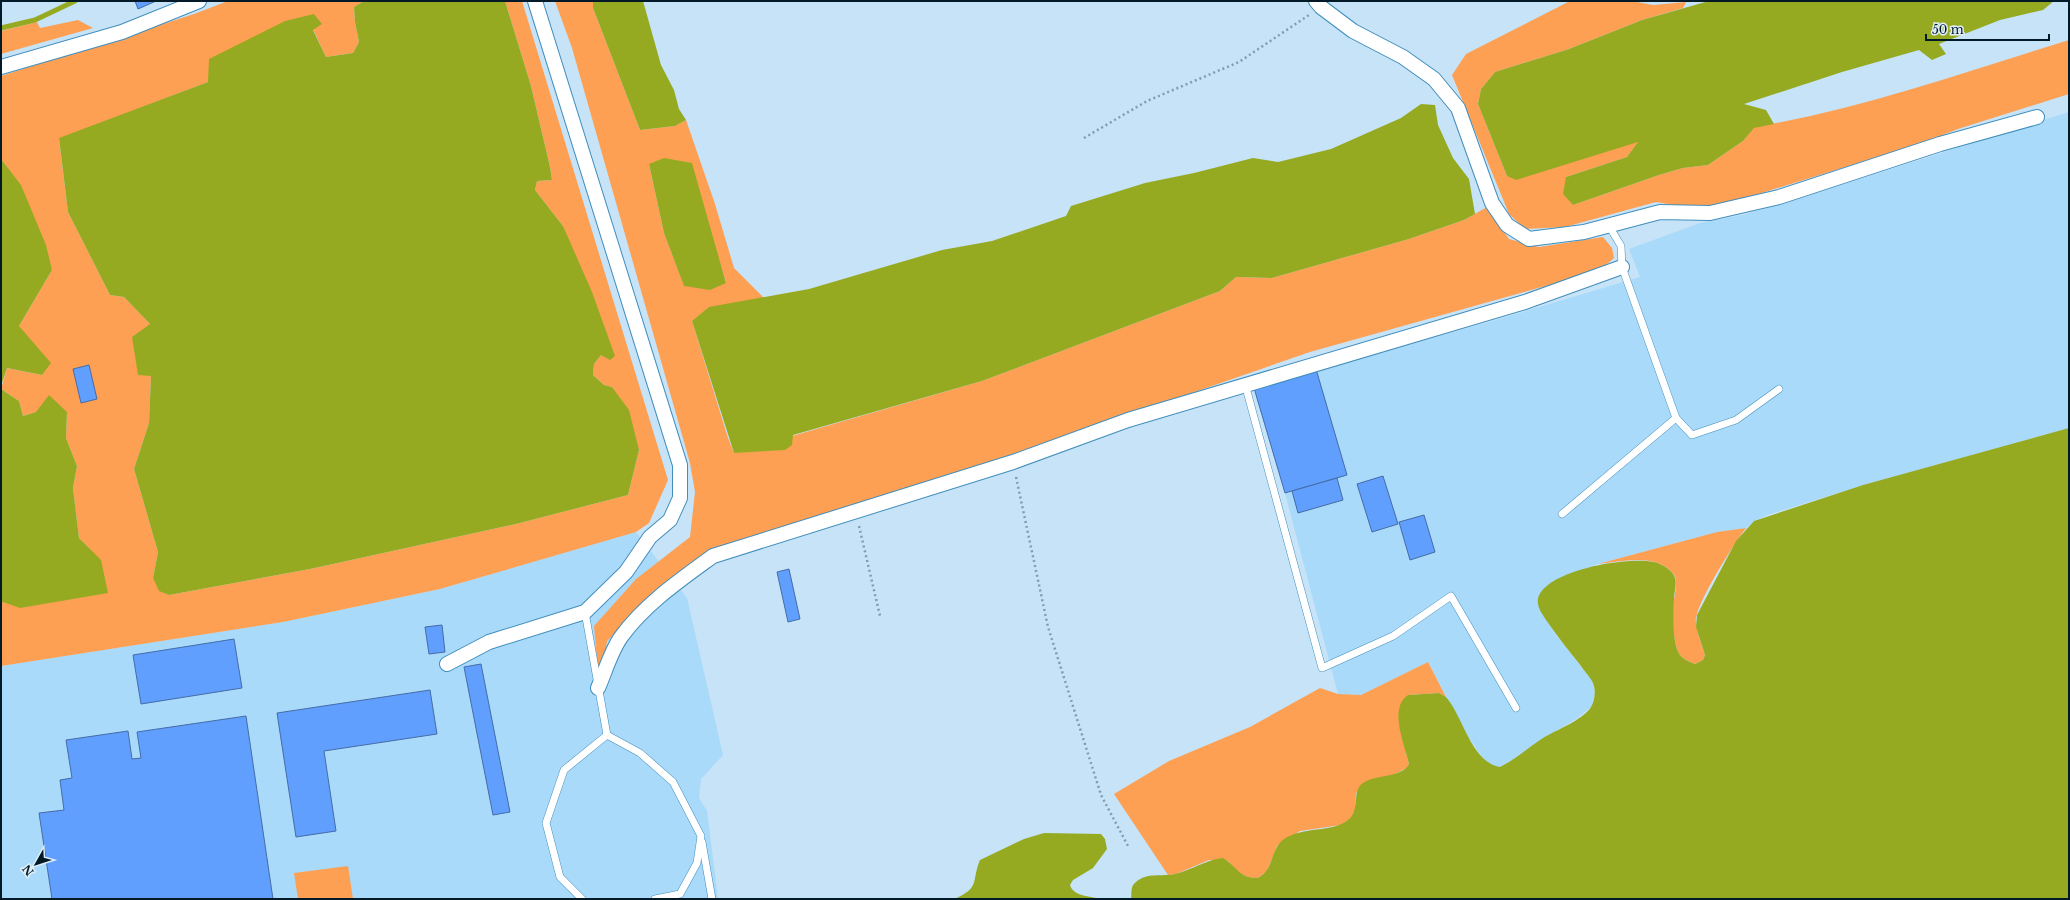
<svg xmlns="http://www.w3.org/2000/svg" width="2070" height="900" viewBox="0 0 2070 900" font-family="'Libre Baskerville',serif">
<rect width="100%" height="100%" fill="#c6e3f7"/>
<g fill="#a9dafa">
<path d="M2069,112V428L1863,485L1767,515L1754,521L1746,528L1717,532L1598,564L1553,581L1540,596L1538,603L1542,613L1556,635L1593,682L1595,696L1591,707L1576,719L1542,739L1501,767L1493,766L1487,762L1479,753L1463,728L1428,662L1361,695L1338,694L1285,493L1254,388L1489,322L1640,277L1629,249L1700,223L1742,215L1807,196Z"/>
<path d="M636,532L687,598L723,755L701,779L699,798L707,811L718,899H1V666L283,622L440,589Z"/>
</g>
<g fill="#fda054" fill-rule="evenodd">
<path d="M228,1H364L354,7L355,22L359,42L353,53L326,57L313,29L208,82L59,139L68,212L110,295L124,297L150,324L151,376L149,423L134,469L158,552L153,578L169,595L310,569L516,524L628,495L639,450L612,387L604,385L593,375L594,364L601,355L563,226L535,190L537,181L552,180L550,167L531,86L505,1H522L668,480L649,523L636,532L440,589L283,622L1,666V604L3,602L100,560L79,538L73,488L77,466L66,438L67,412H36L23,416L19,401L1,389L7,368L42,375L19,326L52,270L21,186L1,159V76L194,14Z"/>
<path d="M555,1H593V8L640,130L675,126L686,120L715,204L734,268L764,298L739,303L692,321L728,438L734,453L982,381L1220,291L1236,277L1272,278L1409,239L1464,220L1487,207L1509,239L1539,247L1603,237L1612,248L1614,258L1606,265L1560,282L1310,352L1053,441L860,504L723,545L657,592L607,641L603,668L598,671L594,626L636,579L690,537L695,492L690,463L572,48ZM649,164L716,251L726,282L684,285L664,233Z"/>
<path d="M1570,1H1632L1653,5L1686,2L1683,8L1642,20L1569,49L1495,72L1481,89L1478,104L1507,176L1639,141L1627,157L1566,177L1573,205L1659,175L1683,168L1708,165L1743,141L1754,127C1861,109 1965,72 2069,40V94L1958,129L1922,143L1736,201L1696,209L1656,202L1565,227L1525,229L1509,214L1452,75L1466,54Z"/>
<path d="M78,20L93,28L1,54V31L37,22L40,28Z"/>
<path d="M1746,528C1735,542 1694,606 1696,622C1697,633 1702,645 1705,655L1703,660L1695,664C1690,662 1684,660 1680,655C1674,647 1672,620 1673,610C1673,600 1677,589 1676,580C1675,570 1659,562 1650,561C1633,558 1615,562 1598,564L1717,532Z"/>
<path d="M1428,662L1446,697L1439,693L1408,695L1399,710L1402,737L1409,764L1407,768L1356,793L1355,811L1349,820L1341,825L1300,831L1277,846L1267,871L1258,878C1243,878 1237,872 1228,861L1209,860L1176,874L1168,875L1114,794L1169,761L1250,727L1320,688L1338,694L1361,695Z"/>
<path d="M348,866L353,899H298L294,873Z"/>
</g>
<g fill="#96aa21">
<path d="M364,1H505L531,86L550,167L552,180L537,181L535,190L563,226L592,292L615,356L610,360L601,355L594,364L593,375L604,385L612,387L629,410L639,450L628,495L516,524L310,569L169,595L159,591L153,578L158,552L134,469L149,423L151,376L138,375L132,337L150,324L124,297L110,295L68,212L59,138L208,82L209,59L285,21L314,14L322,24L313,30L326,57L353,53L359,42L355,22L354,7Z"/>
<path d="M593,1H643L661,65L674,90L679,109L686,120L675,126L640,130L593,8Z"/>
<path d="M1709,1H2054L2043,10L2000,20L1939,44L1946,54L1932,60L1919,50L1842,72L1744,104L1766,110L1774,124L1754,128L1743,141L1708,165L1683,168L1659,175L1573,205L1563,194L1566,177L1627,157L1638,142L1516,180L1507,176L1478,104L1481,89L1495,72L1569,49L1642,20Z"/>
<path d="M1421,104L1435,105L1438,125L1453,158L1469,179L1475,214L1464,220L1409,239L1272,278L1236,277L1220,291L982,381L793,435L792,445L785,450L734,453L692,321L709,307L809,289L942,250L992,241L1066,216L1071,206L1145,183L1194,173L1253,158L1278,162L1331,149L1401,118Z"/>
<path d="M664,158L692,163L726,283L710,290L684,286L664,233L649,164Z"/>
<path d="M1,159L21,185L46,245L52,270L19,326L51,363L42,375L7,368L1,386Z"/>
<path d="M1,389L19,401L23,416L36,412L49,395L67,412L66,438L77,466L73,488L79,538L101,560L108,593L20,608L3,602L1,604Z"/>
<path d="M2069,428V899H1131C1132,893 1130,886 1136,882C1147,872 1162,877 1175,874C1192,870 1205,860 1223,858C1238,867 1238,878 1258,878C1261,876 1265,873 1267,870C1273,860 1274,846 1284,839C1303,826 1332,833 1348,820C1361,810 1351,791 1363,783C1376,774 1402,778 1409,764C1405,746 1388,708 1408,695L1439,693L1446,697C1463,716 1471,762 1500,767C1516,759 1529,747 1543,738C1556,730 1583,720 1591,707C1595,700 1596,691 1593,683C1591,678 1584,671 1581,666C1569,651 1557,636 1546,620C1543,615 1539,610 1538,604C1533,571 1638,553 1660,564C1666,567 1673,571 1675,578C1677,583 1674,593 1674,599C1673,612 1672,645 1680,655C1684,660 1690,662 1695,664L1703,660L1705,655L1696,627L1697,615L1736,541L1754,521L1863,485Z"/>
<path d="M1044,833L1101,834L1105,839L1107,849L1093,868L1073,880L1070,885C1073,897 1094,897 1104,899H954C981,888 971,881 980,860L1024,839Z"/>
</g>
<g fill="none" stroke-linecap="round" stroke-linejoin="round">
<path stroke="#96aa21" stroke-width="5" d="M1,28L35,20L75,1"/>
</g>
<g fill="#609ffd" stroke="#456ca7">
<path d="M135,1H156L138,9Z"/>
<path d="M89,365L97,399L81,403L73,369Z"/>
<path d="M1316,369L1347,475L1285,493L1254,388Z"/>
<path d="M1383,476L1398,524L1372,532L1357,484Z"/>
<path d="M1337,478L1343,500L1298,513L1292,491Z"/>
<path d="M1424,515L1435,552L1410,560L1399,522Z"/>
<path d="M789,569L800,619L788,622L777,572Z"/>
<path d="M442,625L445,652L429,654L425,627Z"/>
<path d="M234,639L242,688L141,704L133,655Z"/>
<path d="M481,664L510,812L493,815L464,667Z"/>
<path d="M430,690L437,734L324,751L336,831L296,837L277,713Z"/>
<path d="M246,716L273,899H52L39,813L64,810L60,780L72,778L66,740L128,731L132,759L141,758L137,732Z"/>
</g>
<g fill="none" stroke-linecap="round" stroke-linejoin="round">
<g stroke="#418ebc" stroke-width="8">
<g id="lane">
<path d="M1245,384L1322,668L1393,636L1451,596L1516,708"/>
<path d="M1676,418L1692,435L1736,420L1779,389"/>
<path d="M1562,514L1676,418L1622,267L1621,246L1609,226"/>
<path d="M585,612L607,735"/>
<path d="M607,735L640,753L673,782L701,836L697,863L680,894L655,899"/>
<path d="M702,842L712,899"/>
<path d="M582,899L560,877L546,823L564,770L607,735"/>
</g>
</g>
<g stroke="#418ebc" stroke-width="16">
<g id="street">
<path d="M1316,1L1321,7L1353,31L1403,57L1434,79L1458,108L1492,203L1507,225L1529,239L1584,232L1660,212L1710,213L1779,197L1940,144L2037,117"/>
<path d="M1,67L122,32L199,1"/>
<path d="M447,664L489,642L585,612L626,572L650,537L670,520L680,498V465L535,1"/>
<path d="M598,688C605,672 611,651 621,637C645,604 680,580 713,556L1013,462L1128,420L1525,302L1622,267"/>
</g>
</g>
<g stroke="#829cae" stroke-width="2.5" stroke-dasharray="2 3" stroke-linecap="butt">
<path d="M1084,138L1147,101L1239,62L1309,15"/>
<path d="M1016,477L1048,627L1101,795L1128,846"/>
<path d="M859,526L880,616"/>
</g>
<use href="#lane" stroke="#fff" stroke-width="7"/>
<use href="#street" stroke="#fff" stroke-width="14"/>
</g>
<rect width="2070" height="900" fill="none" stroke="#021927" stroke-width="4"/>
<g transform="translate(36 864) rotate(231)" stroke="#dfeef8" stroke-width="3" paint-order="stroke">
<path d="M0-3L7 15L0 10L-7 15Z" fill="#021927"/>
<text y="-6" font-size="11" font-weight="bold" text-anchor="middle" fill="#021927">N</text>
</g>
<path d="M1926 34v6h123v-6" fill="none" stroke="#021927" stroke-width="2"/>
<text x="1932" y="34" font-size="12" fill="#021927" stroke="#dfeef8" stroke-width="3" paint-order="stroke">50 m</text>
</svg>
